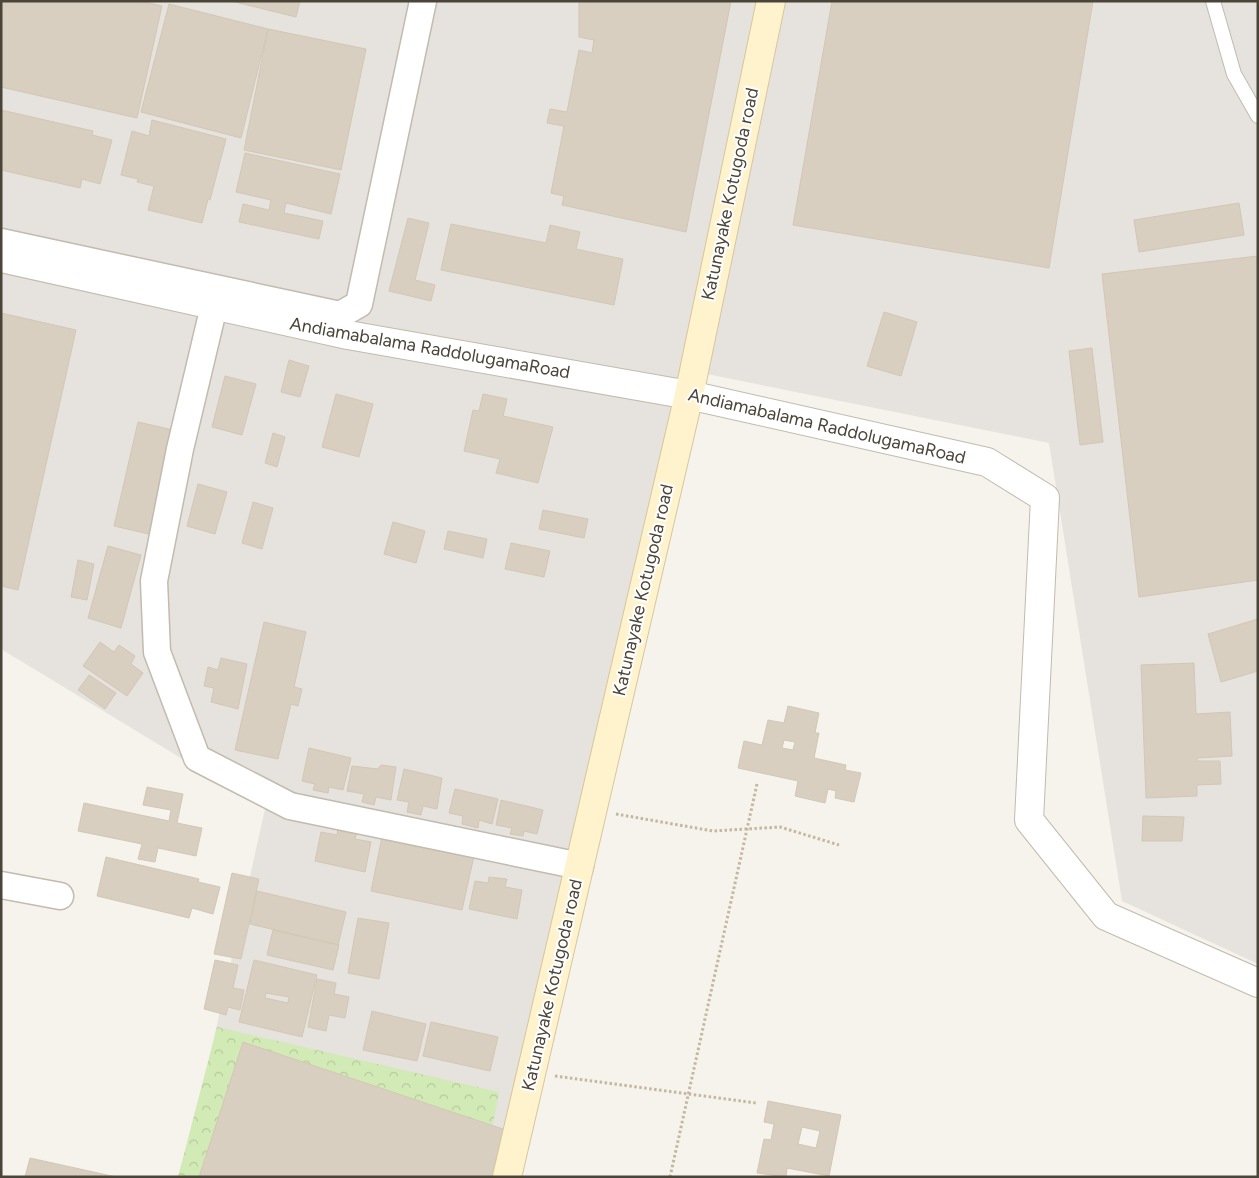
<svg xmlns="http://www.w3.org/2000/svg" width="1259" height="1178" viewBox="0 0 1259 1178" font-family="Figtree,sans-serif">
<defs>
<pattern id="park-crowns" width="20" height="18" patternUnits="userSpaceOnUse" patternTransform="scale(1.25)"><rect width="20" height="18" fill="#d2eab5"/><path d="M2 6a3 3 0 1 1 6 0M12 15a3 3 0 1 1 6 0" fill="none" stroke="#b6ca9c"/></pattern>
</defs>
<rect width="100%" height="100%" fill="#f6f3ec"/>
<path fill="#e6e2dd" d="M1,1H1258V964L1122,901L1049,443L682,369L497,1177H183L265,809L1,649Z"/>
<path fill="url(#park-crowns)" d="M217,1027L499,1092L483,1177H178Z"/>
<g fill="#d8cfc1" stroke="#d3c7b4" fill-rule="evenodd">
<path d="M1,1H141L162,6L137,118L1,87Z"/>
<path d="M231,1H300L296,17Z"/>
<path d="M579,1H731L686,232L562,205L564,196L551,193L564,126L547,123L550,109L567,112L579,50L592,53L594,40L579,37Z"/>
<path d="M832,1H1093L1049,268L793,225Z"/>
<path d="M169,4L268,29L241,138L141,112Z"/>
<path d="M268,29L366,49L341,170L244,150Z"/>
<path d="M1,110L93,131L92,135L112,140L100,184L82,179L80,188L1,170Z"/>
<path d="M152,120L226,139L210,200L208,199L202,223L148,210L154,186L137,182L138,179L121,175L132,131L149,136Z"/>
<path d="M245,153L340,174L331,214L286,203L284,213L323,221L319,239L239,222L243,204L269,210L271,200L236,192Z"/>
<path d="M1239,203L1244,235L1139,252L1134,220Z"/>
<path d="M408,218L429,223L415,280L435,285L431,301L389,291Z"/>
<path d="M451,224L546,243L550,225L580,232L576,249L623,259L614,305L441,270Z"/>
<path d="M1258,256V580L1139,597L1102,274Z"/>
<path d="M884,312L917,322L901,376L867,366Z"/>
<path d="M1,313L76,330L18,590L1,586Z"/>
<path d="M1092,348L1103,442L1080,445L1069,351Z"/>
<path d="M289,360L309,366L300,397L281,392Z"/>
<path d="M225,376L256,384L242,435L212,427Z"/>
<path d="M336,394L373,404L359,457L322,447Z"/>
<path d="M483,394L507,399L503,416L553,427L538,483L496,473L500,459L464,451L473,410L479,411Z"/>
<path d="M138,422L173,430L149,534L114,526Z"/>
<path d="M273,433L285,437L277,467L265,463Z"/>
<path d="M198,484L227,492L215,534L187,526Z"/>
<path d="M253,502L273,508L262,549L242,543Z"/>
<path d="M543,510L588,519L584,538L539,529Z"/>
<path d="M393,522L425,531L416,563L384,554Z"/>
<path d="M448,531L487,539L483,558L444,549Z"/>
<path d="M511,543L550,551L544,577L505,569Z"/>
<path d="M108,546L141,555L121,628L88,618Z"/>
<path d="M78,560L94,564L87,600L71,597Z"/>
<path d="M1258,619V671L1221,682L1208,634Z"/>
<path d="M264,622L306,632L294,687L302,689L298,706L291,704L278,759L235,750Z"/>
<path d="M100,642L114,652L119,645L135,656L131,664L143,673L127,696L83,666Z"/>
<path d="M221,658L247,664L238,709L211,702L214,688L204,686L208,667L218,670Z"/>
<path d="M1194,663L1196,714L1230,712L1232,756L1197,758V761H1220L1221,784L1197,785V796L1146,798L1141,665Z"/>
<path d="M89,675L116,693L105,709L78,690Z"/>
<path d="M788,706L819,713L815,733H819L814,758L846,765L845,770L861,773L854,802L835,798L836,791L828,789L825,803L795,796L798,781L738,768L744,741L762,745L768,720L784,723ZM784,740L795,742L793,750L782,748Z"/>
<path d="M309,748L351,758L343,790L329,787L328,793L313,790L315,784L302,781Z"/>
<path d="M381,765L396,767L391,800L376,797L374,805L362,802L364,794L347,791L352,766L378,769Z"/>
<path d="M404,769L442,778L437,809L423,806L421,815L407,812L409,802L397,800Z"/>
<path d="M147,787L183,794L177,823L202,828L196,856L158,848L155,862L138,859L142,844L78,831L84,803L169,821L171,810L143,805Z"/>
<path d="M455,789L498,799L492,824L479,820L478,828L462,824L463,816L449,813Z"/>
<path d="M501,800L543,810L537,834L524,831L523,836L510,834L512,828L496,825Z"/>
<path d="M1143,816L1184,817L1182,841H1142Z"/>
<path d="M338,828L357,832L355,839L371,842L365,872L315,861L321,832L337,835Z"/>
<path d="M382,837L474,856L462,910L371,891Z"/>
<path d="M106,857L199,879L198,882L220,887L213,914L192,908L189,918L97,896Z"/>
<path d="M232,873L259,879L241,959L214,954Z"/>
<path d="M489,877L507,879L505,887L522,890L517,919L469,909L475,881L488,883Z"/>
<path d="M257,891L346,912L338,945L250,924Z"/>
<path d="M358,918L389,923L379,979L348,973Z"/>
<path d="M273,930L339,945L333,970L267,955Z"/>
<path d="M215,960L238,965L233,988L244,990L240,1010L228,1007L226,1015L204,1009Z"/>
<path d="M254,960L317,975L302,1037L239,1022ZM266,993L289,997L288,1003L265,998Z"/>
<path d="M317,979L336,983L334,994L349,997L345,1018L329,1015L326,1031L308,1027Z"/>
<path d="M372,1011L426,1024L417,1061L363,1050Z"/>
<path d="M431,1022L498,1037L490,1071L423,1056Z"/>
<path d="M243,1042L503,1129L493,1177H199Z"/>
<path d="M768,1101L841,1115L829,1176L787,1168L786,1177L757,1173L764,1139L771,1140L774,1124L764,1122ZM802,1127L820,1131L816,1148L798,1144Z"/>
<path d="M30,1158L116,1177H25Z"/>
</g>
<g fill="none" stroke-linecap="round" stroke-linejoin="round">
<g stroke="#c2bbae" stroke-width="16">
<path id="service" d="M1213,1L1234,74L1258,116"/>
</g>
<g stroke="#c2bbae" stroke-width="29">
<g id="minor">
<path d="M1,242L340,315L359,304L423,1"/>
<path d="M214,306L180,449L154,581L157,652L197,758L290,806L580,866"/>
<path d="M1,885L60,896"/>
</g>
</g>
<g stroke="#c2bbae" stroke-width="30">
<path id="tertiary" d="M1,258L348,335L689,395L987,462L1045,498L1029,820L1106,916L1258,983"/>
</g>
<g stroke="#d6c79b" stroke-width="30">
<path id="secondary" d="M507,1177L689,395L771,1"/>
</g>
<g stroke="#c4b79f" stroke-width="3" stroke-dasharray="2.5 2.5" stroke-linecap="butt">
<path d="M616,814L713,831L780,827L839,845"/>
<path d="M555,1076L756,1103"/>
<path d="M670,1177L757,784"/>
</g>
<use href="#service" stroke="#fff" stroke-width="14"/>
<use href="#minor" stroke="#fff" stroke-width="26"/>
<use href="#tertiary" stroke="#fff" stroke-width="28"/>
<use href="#secondary" stroke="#fff3cd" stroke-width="28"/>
</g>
<g text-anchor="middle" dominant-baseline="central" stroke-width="4" stroke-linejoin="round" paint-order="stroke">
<g font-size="18" fill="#4b4439" stroke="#fff">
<text transform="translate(730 194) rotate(-78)">Katunayake Kotugoda road</text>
<text transform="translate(430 348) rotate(10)">Andiamabalama RaddolugamaRoad</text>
<text transform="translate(827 426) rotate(13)">Andiamabalama RaddolugamaRoad</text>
<text transform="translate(643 590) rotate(-77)">Katunayake Kotugoda road</text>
<text transform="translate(552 985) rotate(-77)">Katunayake Kotugoda road</text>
</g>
</g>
<rect width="1259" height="1178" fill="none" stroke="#4b4439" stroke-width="5"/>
</svg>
